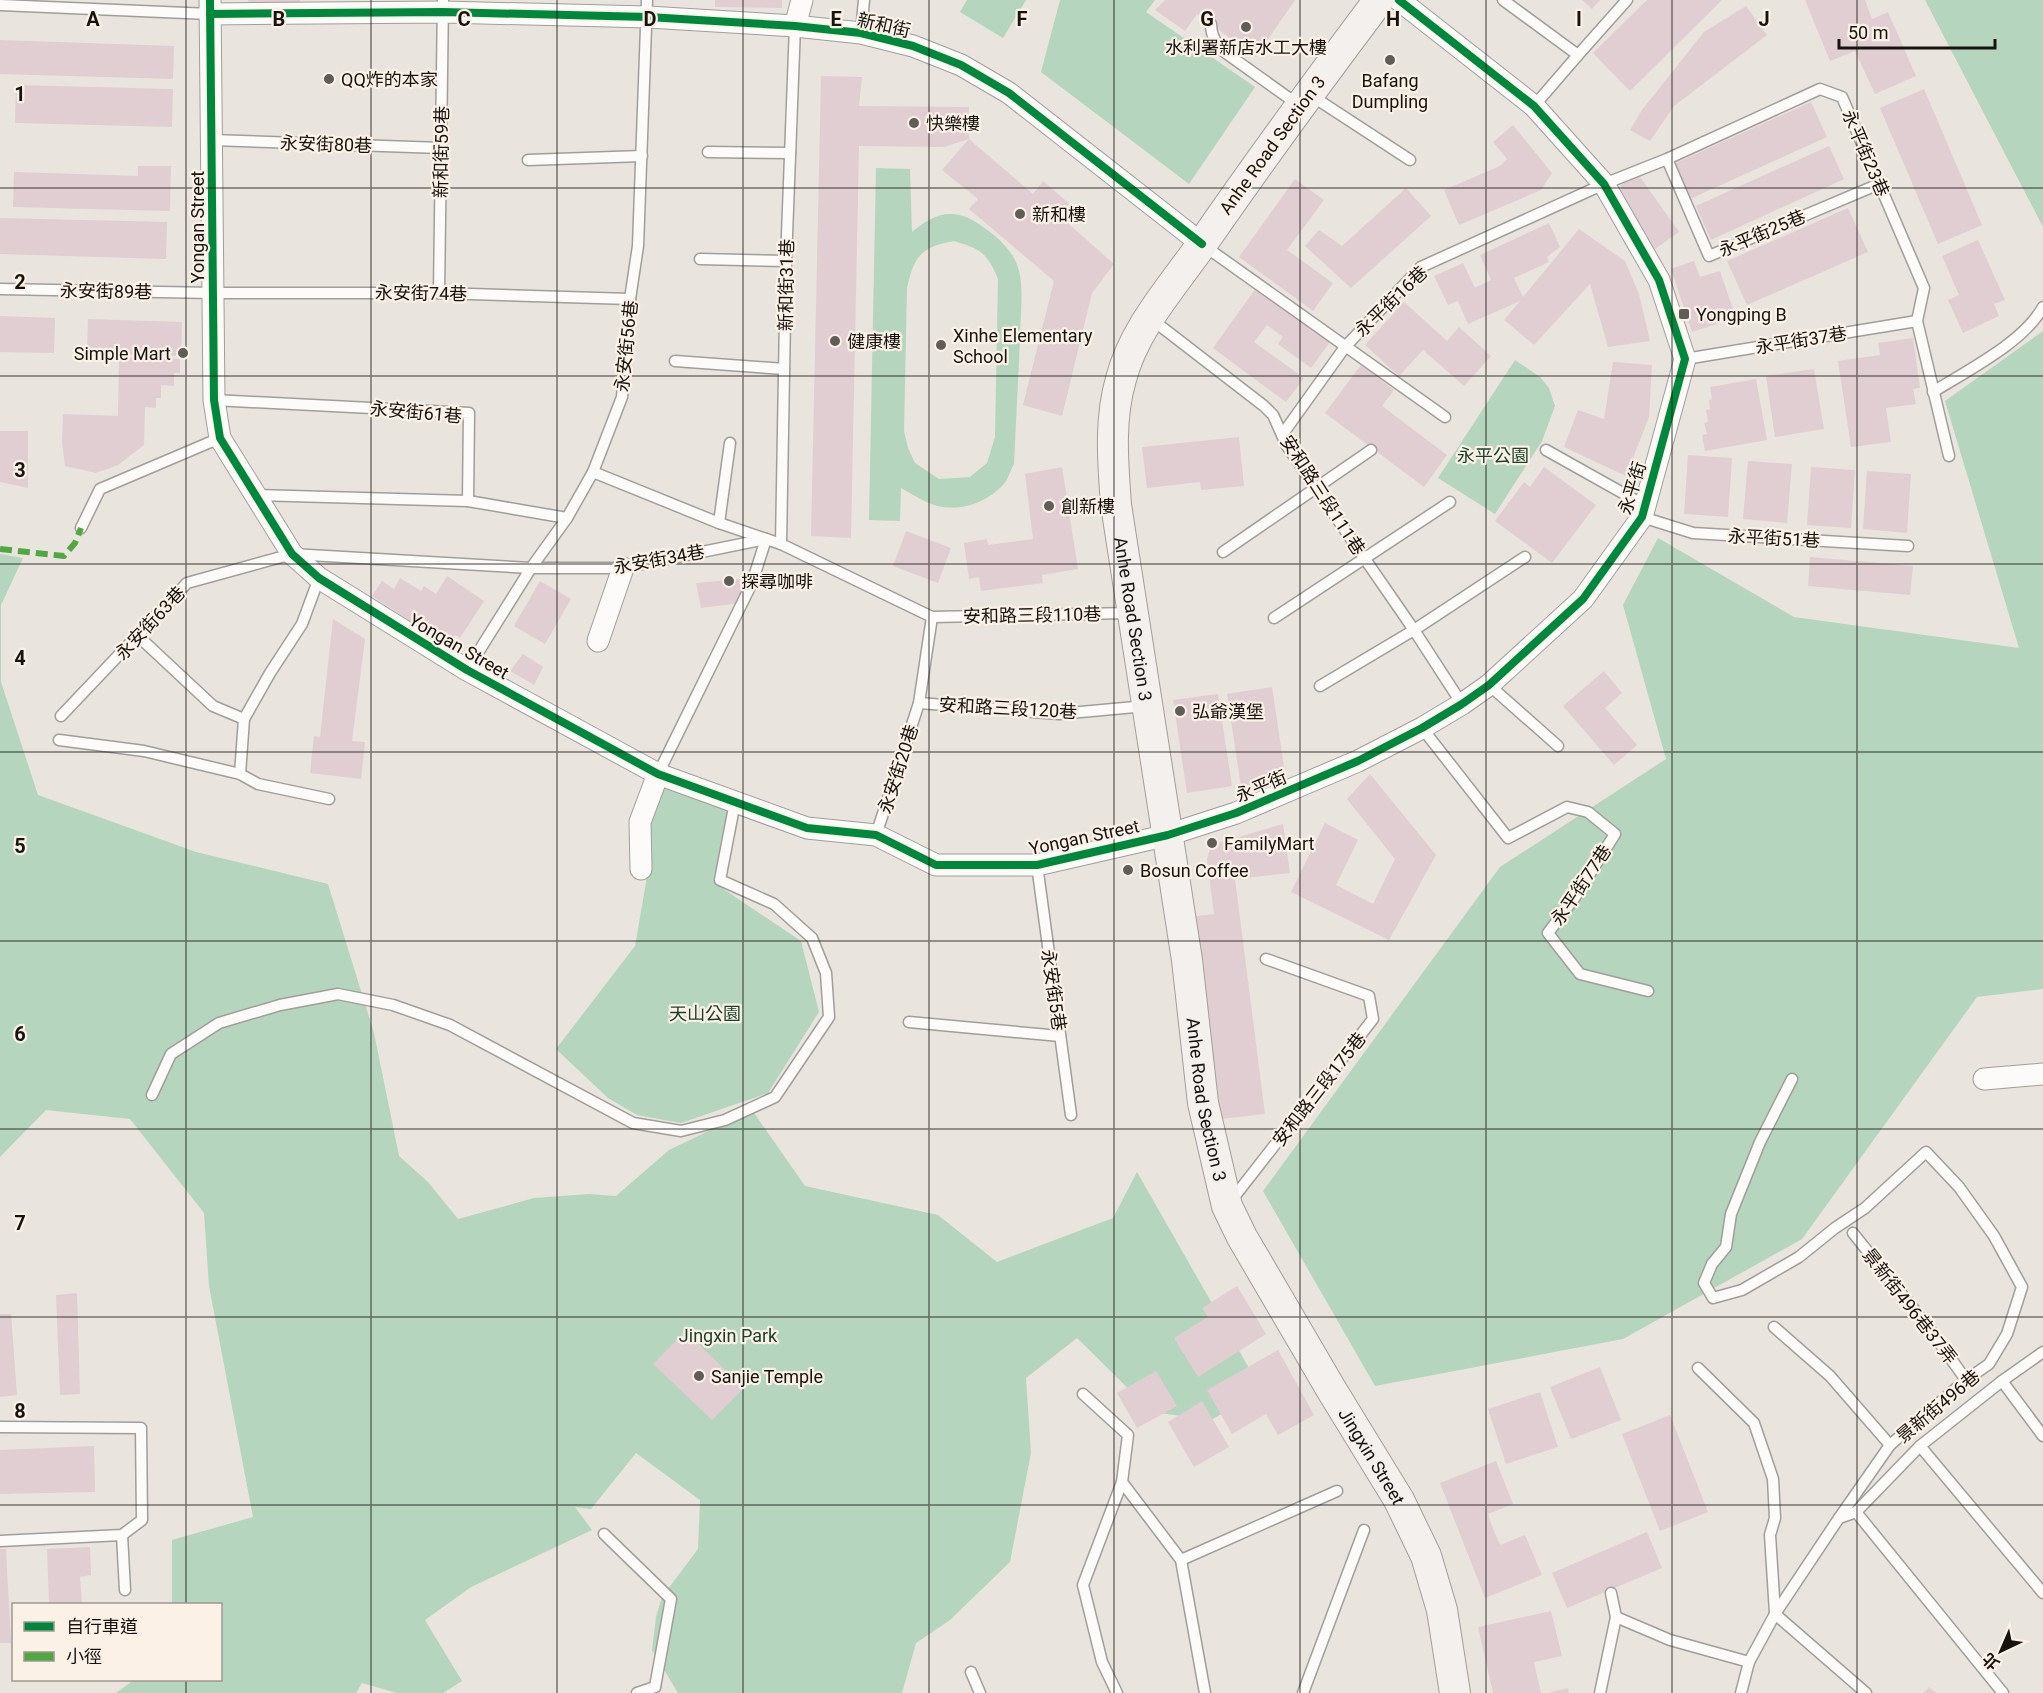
<svg xmlns="http://www.w3.org/2000/svg" width="2043" height="1693" viewBox="0 0 2043 1693" font-family="Roboto,'Noto Sans TC',sans-serif">
<rect width="100%" height="100%" fill="#e9e4de"/>
<g fill="#b5d5be" fill-rule="evenodd">
<path d="M967,0H1026L1003,38L960,12Z"/>
<path d="M1060,0H1155L1146,12L1255,87L1189,184L1041,72Z"/>
<path d="M1925,0H2043V227Z"/>
<path d="M876,168L910,169L912,232C931,216 950,207 974,221C992,232 1014,249 1019,271C1024,291 1020,319 1020,340C1018,381 1016,423 1014,464C1011,469 1009,476 1006,481C993,499 965,511 943,507C928,505 914,495 901,488L900,521L869,520ZM954,241C981,249 987,253 998,279L995,437L987,463L970,477L939,479L915,463L908,448L904,431L907,288C914,256 921,247 954,241Z"/>
<path d="M2043,331V989L1977,997L1802,1239L1623,1339L1375,1386L1263,1191L1500,867L1666,759L1623,605L1658,538L1794,617L2019,648L1945,401Z"/>
<path d="M1515,360L1540,377L1549,388L1555,406L1542,441L1495,514L1438,478Z"/>
<path d="M0,554L23,558L1,605V682L38,795L196,852L328,884L374,1033L399,1156L428,1182L458,1219L534,1198L589,1194L616,1196L669,1150L752,1110L805,1186L938,1215L997,1262L1113,1218L1137,1172L1262,1391L1211,1420L1152,1412L1077,1338L1026,1378L1031,1453L1010,1562L950,1620L916,1643L902,1693H678L652,1650L656,1617L662,1597L698,1549L700,1500L636,1453L591,1509L575,1507L592,1530L471,1587L425,1620L462,1681L443,1693H397L362,1683L356,1693H116L134,1680H220V1604H172V1540L253,1517L209,1286L204,1213L130,1119L46,1110L0,1157Z"/>
<path d="M665,783L728,808L713,882L801,941L819,1012L768,1093L681,1123L637,1115L608,1098L556,1049L635,946L648,871L641,834Z"/>
</g>
<g fill="#e1ced3">
<path d="M248,0H300V6H249Z"/>
<path d="M715,0H782V8L715,7Z"/>
<path d="M1165,0H1295L1256,57L1197,14L1185,31L1155,10Z"/>
<path d="M1582,0H1600L1592,9Z"/>
<path d="M1647,0H1722L1630,91L1593,53Z"/>
<path d="M1805,0H1865L1872,19L1888,12L1916,76L1875,94L1855,51L1830,61Z"/>
<path d="M1746,6L1767,35L1674,106L1650,141L1630,130L1642,110L1704,32Z"/>
<path d="M0,40L174,46L173,79L0,74Z"/>
<path d="M821,76L862,77L859,106L969,107V139L1033,194L1043,181L1072,206L1062,218L1114,264L1092,293L1062,416L1023,405L1054,281L969,209L978,199L942,170L969,139L944,147L859,146L851,538L811,536Z"/>
<path d="M16,85L173,89L172,127L15,123Z"/>
<path d="M1924,89L1982,225L1938,244L1880,108Z"/>
<path d="M1811,102L1827,137L1690,199L1674,164Z"/>
<path d="M1513,125L1552,173L1541,190L1459,225L1444,190L1500,166L1507,159L1493,142Z"/>
<path d="M1829,146L1844,179L1711,240L1696,206Z"/>
<path d="M138,166H171L170,211L13,207L14,172L138,176Z"/>
<path d="M1638,174L1679,232L1655,249L1622,203L1621,185Z"/>
<path d="M1295,179L1324,200L1287,250L1333,283L1313,311L1239,257Z"/>
<path d="M1406,188L1431,216L1351,288L1305,246L1319,230L1342,246Z"/>
<path d="M1848,208L1868,252L1747,305L1727,261Z"/>
<path d="M0,218L167,222L166,259L0,254Z"/>
<path d="M1549,223L1560,247L1547,257L1549,262L1514,278L1523,297L1579,229L1625,261L1639,294L1650,341L1608,347L1590,284L1534,345L1504,320L1520,301L1468,324L1458,301L1448,305L1434,276L1463,263L1475,288L1491,280L1480,255Z"/>
<path d="M1978,240L2005,300L1994,304L1999,316L1963,333L1948,300L1959,295L1942,256Z"/>
<path d="M1694,261L1700,277L1720,271L1736,318L1692,332L1671,269Z"/>
<path d="M1256,288L1330,342L1311,368L1278,344L1283,337L1267,325L1254,342L1304,378L1286,402L1213,348Z"/>
<path d="M1404,302L1447,341L1459,327L1491,356L1464,386L1423,350L1399,376L1365,345Z"/>
<path d="M0,316L55,318L54,353L0,352Z"/>
<path d="M88,319L182,322L181,356L87,354Z"/>
<path d="M1913,338L1920,388L1913,389L1916,404L1886,408L1891,442L1851,447L1838,361L1880,355L1878,343Z"/>
<path d="M119,357L180,359V373H174V386L161,385V398H156V408L145,407L144,445L118,465L96,473L65,466L62,442L63,414L118,416Z"/>
<path d="M1613,362L1652,365L1649,417L1626,476L1564,447L1578,410L1604,419Z"/>
<path d="M1361,365L1394,390L1382,406L1447,455L1424,487L1325,413Z"/>
<path d="M1814,369L1824,429L1775,437L1766,376Z"/>
<path d="M1756,379L1767,440L1705,451L1702,435L1707,434L1704,423L1708,422L1706,410L1710,409L1709,400L1712,399L1710,387Z"/>
<path d="M0,431H28V488L0,482Z"/>
<path d="M1239,437L1244,486L1201,490L1200,482L1147,488L1142,447Z"/>
<path d="M1688,455L1732,458L1728,517L1684,514Z"/>
<path d="M1748,461L1792,464L1787,523L1743,519Z"/>
<path d="M1062,467L1078,569L1042,575L1043,583L981,591L979,577L969,579L964,543L987,539L988,545L1033,539L1025,474Z"/>
<path d="M1544,467L1596,505L1552,563L1495,521L1524,482L1530,487Z"/>
<path d="M1811,467L1855,470L1851,528L1807,525Z"/>
<path d="M1867,471L1911,474L1907,533L1863,529Z"/>
<path d="M906,531L951,548L938,583L893,566Z"/>
<path d="M1810,557L1913,566L1910,595L1808,586Z"/>
<path d="M447,576L484,601L460,638L455,635L448,646L372,596L382,581L394,589L400,578L421,591L424,586L436,594Z"/>
<path d="M751,578L740,603L701,608L696,583Z"/>
<path d="M540,581L571,599L545,644L514,626Z"/>
<path d="M333,619L365,639L352,741L365,742L361,779L310,773L314,736L320,737Z"/>
<path d="M523,654L543,667L534,685L510,671Z"/>
<path d="M1604,671L1622,693L1605,708L1637,745L1614,765L1563,706Z"/>
<path d="M1272,687L1286,780L1241,787L1227,694Z"/>
<path d="M1218,694L1232,786L1187,793L1173,700Z"/>
<path d="M1370,774L1436,855L1389,940L1291,892L1325,823L1358,840L1336,885L1373,904L1395,859L1347,799Z"/>
<path d="M1283,824L1290,873L1235,879L1265,1114L1221,1119L1196,916L1214,914L1207,859L1211,845Z"/>
<path d="M1237,1286L1266,1334L1198,1377L1174,1338L1208,1317L1202,1308Z"/>
<path d="M77,1293L80,1394L60,1395L56,1295Z"/>
<path d="M0,1314H11L17,1395L0,1397Z"/>
<path d="M685,1331L744,1388L712,1420L653,1364Z"/>
<path d="M1278,1350L1314,1415L1278,1435L1266,1414L1232,1434L1207,1390Z"/>
<path d="M1600,1367L1621,1420L1571,1439L1550,1387Z"/>
<path d="M1156,1371L1177,1406L1137,1428L1117,1393Z"/>
<path d="M1540,1392L1558,1447L1506,1464L1488,1409Z"/>
<path d="M1202,1401L1229,1447L1194,1467L1168,1422Z"/>
<path d="M1670,1415L1708,1512L1660,1531L1622,1434Z"/>
<path d="M94,1446L95,1492L0,1494V1450Z"/>
<path d="M1496,1461L1513,1504L1488,1514L1494,1531L1500,1545L1525,1535L1542,1575L1485,1598L1440,1483Z"/>
<path d="M1647,1532L1662,1568L1567,1608L1552,1573Z"/>
<path d="M90,1547L91,1575L80,1577L82,1604H49L47,1549Z"/>
<path d="M0,1549H6L11,1643H0Z"/>
<path d="M1551,1611L1562,1656L1534,1662L1541,1693H1493L1478,1627Z"/>
<path d="M1929,1687L1936,1693H1923Z"/>
<path d="M1568,1688L1569,1693H1551V1692Z"/>
</g>
<g fill="none" stroke-linecap="round" stroke-linejoin="round">
<g stroke="#a19e99" stroke-width="13">
<g id="service">
<path d="M1503,0L1578,55L1627,0"/>
<path d="M0,5L210,14"/>
<path d="M1211,24C1211,35 1215,42 1223,51L1300,106"/>
<path d="M861,33L864,0"/>
<path d="M1312,96L1410,160"/>
<path d="M1534,106L1578,55"/>
<path d="M212,140L441,148"/>
<path d="M708,152L790,153"/>
<path d="M1667,159L1709,256L1879,184"/>
<path d="M528,160L642,156"/>
<path d="M1203,245L1445,417"/>
<path d="M700,259L786,261"/>
<path d="M0,289L213,293H439L630,299"/>
<path d="M439,293L443,0"/>
<path d="M1150,318L1264,406L1273,415L1287,446L1414,630L1462,704"/>
<path d="M1685,359L1917,321"/>
<path d="M675,361L784,369"/>
<path d="M1933,392C1968,370 2024,342 2043,307"/>
<path d="M214,400L469,413L468,501L567,518"/>
<path d="M1282,435L1345,347L1421,267L1604,184L1667,159L1820,89L1842,97L1924,288L1917,321L1949,456"/>
<path d="M1546,450L1644,505"/>
<path d="M593,472L719,523L781,544L932,617L1130,613"/>
<path d="M256,495L468,501"/>
<path d="M1642,517L1693,533L1908,546"/>
<path d="M719,523L730,443"/>
<path d="M81,528L100,489L220,438"/>
<path d="M781,544L786,261L795,26"/>
<path d="M1223,552L1371,450"/>
<path d="M1274,618L1450,502"/>
<path d="M138,636L213,706L244,719"/>
<path d="M467,670L531,568L567,518L593,472L622,397L630,299L638,246L647,0"/>
<path d="M1489,685L1558,746"/>
<path d="M1320,686L1414,630L1525,557"/>
<path d="M919,703L1059,714L1146,706"/>
<path d="M61,716L187,583L292,554L531,568H623L766,539"/>
<path d="M1422,728L1508,838L1567,807L1588,812L1615,834L1575,897L1548,933L1580,974L1648,991"/>
<path d="M59,740L144,751L240,774L258,784L329,799"/>
<path d="M240,774L244,719L270,673L302,624L319,578"/>
<path d="M658,774L752,583L766,539"/>
<path d="M876,835L919,703L932,617"/>
<path d="M1037,865L1071,1115"/>
<path d="M909,1022L1060,1036"/>
<path d="M1792,1079L1760,1142L1731,1214L1726,1247L1712,1264L1704,1283L1713,1298L1742,1290L1799,1257L1835,1228L1865,1208L1926,1152L1959,1187L1994,1236L2022,1287L2007,1334L1989,1364L1966,1380L1890,1445L1839,1518"/>
<path d="M152,1095L171,1054L219,1023L280,1005L338,994L393,1005L450,1025L633,1123L681,1131L725,1120L775,1097L829,1017L826,973L812,938L774,904L720,880L735,802"/>
<path d="M1231,1201L1373,1019L1369,996L1266,959"/>
<path d="M1853,1233L1929,1328L1966,1380"/>
<path d="M1774,1327L1830,1376L1890,1445"/>
<path d="M1698,1368L1754,1423L1773,1479L1775,1518L1770,1535L1775,1613"/>
<path d="M2002,1381L2043,1436"/>
<path d="M1083,1394L1128,1435L1122,1482L1181,1560L1205,1693"/>
<path d="M0,1427L141,1428L142,1520L122,1535L0,1541"/>
<path d="M1920,1446L2043,1593"/>
<path d="M1856,1512L2003,1693"/>
<path d="M604,1534L671,1599L655,1687"/>
<path d="M122,1535L125,1590"/>
<path d="M1181,1560L1337,1491"/>
<path d="M1611,1593L1616,1617"/>
<path d="M1775,1614L1866,1693"/>
<path d="M971,1672L980,1693"/>
<path d="M637,1693L655,1687"/>
<path d="M1117,1693L1102,1662L1083,1585L1122,1482"/>
<path d="M1303,1693L1364,1530"/>
<path d="M1600,1693L1616,1617L1670,1640L1749,1662"/>
<path d="M1741,1693L1749,1662L1775,1614L1839,1518L1856,1512L1920,1446L2002,1381L2043,1352"/>
</g>
</g>
<g stroke="#a19e99" stroke-width="23">
<g id="minor">
<path d="M210,0L214,400L220,438L292,554L319,578L467,670L658,774L807,828L876,835L936,865H1037L1168,835L1236,813L1358,761L1422,728L1462,704L1489,685L1583,599L1642,517L1685,359L1659,280L1604,184L1534,106L1399,0"/>
<path d="M210,14L443,12L648,17L795,26L861,33L913,46L961,65L1009,93L1202,244"/>
<path d="M795,26L802,0"/>
<path d="M598,641L623,568"/>
<path d="M641,869L640,822L658,774"/>
<path d="M1984,1079L2043,1074"/>
</g>
</g>
<g stroke="#a19e99" stroke-width="32">
<g id="secondary">
<path id="s1" d="M1379,0C1318,81 1258,163 1200,247C1171,288 1134,329 1121,379C1109,420 1113,463 1116,505L1187,960L1203,1103L1227,1206L1242,1237L1331,1389L1399,1500L1426,1556L1442,1610L1455,1693"/>
</g>
</g>
<use href="#service" stroke="#fcfbfa" stroke-width="10"/>
<use href="#minor" stroke="#fcfbfa" stroke-width="21"/>
<use href="#secondary" stroke="#f4f0ee" stroke-width="30"/>
<path stroke="#51a842" stroke-width="6" stroke-dasharray="12 6" stroke-linecap="butt" d="M0,549L64,556L75,543L81,528"/>
<g stroke="#fbf1e7" stroke-width="11">
<g id="cycleway">
<path d="M210,0L214,400L220,438L292,554L319,578L467,670L658,774L807,828L876,835L936,865H1037L1168,835L1236,813L1358,761L1422,728L1462,704L1489,685L1583,599L1642,517L1685,359L1659,280L1604,184L1534,106L1399,0"/>
<path d="M210,14L443,12L648,17L795,26L861,33L913,46L961,65L1009,93L1202,244"/>
</g>
</g>
<use href="#cycleway" stroke="#00873e" stroke-width="8"/>
</g>
<path fill="none" stroke="#161310" stroke-width="1.5" stroke-opacity="0.55" d="M186,0V1604M371,0V1693M557,0V1693M743,0V1693M929,0V1693M1114,0V1693M1300,0V1693M1486,0V1693M1672,0V1693M1857,0V1693M0,188H2043M0,376H2043M0,564H2043M0,752H2043M0,941H2043M0,1129H2043M0,1317H2043M0,1505H2043M186,1680V1693"/>
<g fill="#605c58" stroke="#fbf1e7" stroke-width="2">
<circle cx="1246" cy="27" r="6"/>
<circle cx="1390" cy="60" r="6"/>
<circle cx="329" cy="79" r="6"/>
<circle cx="914" cy="123" r="6"/>
<circle cx="1020" cy="214" r="6"/>
<rect x="1678" y="308" width="12" height="12" rx="3"/>
<circle cx="835" cy="341" r="6"/>
<circle cx="941" cy="345" r="6"/>
<circle cx="183" cy="353" r="6"/>
<circle cx="1049" cy="506" r="6"/>
<circle cx="729" cy="581" r="6"/>
<circle cx="1180" cy="711" r="6"/>
<circle cx="1212" cy="843" r="6"/>
<circle cx="1128" cy="870" r="6"/>
<circle cx="699" cy="1376" r="6"/>
</g>
<g text-anchor="middle" dominant-baseline="central" stroke-width="4.5" stroke-linejoin="round" paint-order="stroke">
<g font-size="18" fill="#161310" stroke="#fbf1e7">
<text transform="translate(884 25) rotate(13)">新和街</text>
<text transform="translate(326 144) rotate(2)">永安街80巷</text>
<text transform="translate(1272 145) rotate(-54)">Anhe Road Section 3</text>
<text transform="translate(441 152) rotate(-89)">新和街59巷</text>
<text transform="translate(1866 153) rotate(67)">永平街23巷</text>
<text transform="translate(197 227) rotate(-90)">Yongan Street</text>
<text transform="translate(1762 233) rotate(-23)">永平街25巷</text>
<text transform="translate(786 285) rotate(-89)">新和街31巷</text>
<text transform="translate(106 291) rotate(1)">永安街89巷</text>
<text transform="translate(421 293) rotate(1)">永安街74巷</text>
<text transform="translate(1391 301) rotate(-44)">永平街16巷</text>
<text transform="translate(1801 340) rotate(-9)">永平街37巷</text>
<text transform="translate(626 346) rotate(-84)">永安街56巷</text>
<text transform="translate(416 412) rotate(5)">永安街61巷</text>
<text transform="translate(1632 488) rotate(-73)">永平街</text>
<text transform="translate(1323 495) rotate(57)">安和路三段111巷</text>
<text transform="translate(1774 538) rotate(3)">永平街51巷</text>
<text transform="translate(659 559) rotate(-10)">永安街34巷</text>
<text transform="translate(1032 615) rotate(-1)">安和路三段110巷</text>
<text stroke="none"><textPath href="#s1" startOffset="702">Anhe Road Section 3</textPath></text>
<text transform="translate(150 623) rotate(-47)">永安街63巷</text>
<text transform="translate(459 646) rotate(30)">Yongan Street</text>
<text transform="translate(1008 708) rotate(3)">安和路三段120巷</text>
<text transform="translate(898 769) rotate(-72)">永安街20巷</text>
<text transform="translate(1261 786) rotate(-23)">永平街</text>
<text transform="translate(1084 837) rotate(-12)">Yongan Street</text>
<text transform="translate(1581 885) rotate(-56)">永平街77巷</text>
<text transform="translate(1054 990) rotate(82)">永安街5巷</text>
<text transform="translate(1319 1089) rotate(-52)">安和路三段175巷</text>
<text stroke="none"><textPath href="#s1" startOffset="1188">Anhe Road Section 3</textPath></text>
<text transform="translate(1910 1306) rotate(52)">景新街496巷37弄</text>
<text transform="translate(1938 1406) rotate(-40)">景新街496巷</text>
<text stroke="none"><textPath href="#s1" startOffset="1586">Jingxin Street</textPath></text>
</g>
<g font-size="18" fill="#161310" stroke="#fbf1e7" text-anchor="start">
<text x="1246" y="47" text-anchor="middle">水利署新店水工大樓</text>
<text x="341" y="79">QQ炸的本家</text>
<text x="1390" y="80" text-anchor="middle">Bafang<tspan x="1390" dy="21">Dumpling</tspan></text>
<text x="926" y="123">快樂樓</text>
<text x="1032" y="214">新和樓</text>
<text x="1696" y="314">Yongping B</text>
<text x="953" y="335">Xinhe Elementary<tspan x="953" dy="21">School</tspan></text>
<text x="847" y="341">健康樓</text>
<text x="171" y="353" text-anchor="end">Simple Mart</text>
<text x="1061" y="506">創新樓</text>
<text x="741" y="581">探尋咖啡</text>
<text x="1192" y="711">弘爺漢堡</text>
<text x="1224" y="843">FamilyMart</text>
<text x="1140" y="870">Bosun Coffee</text>
<text x="711" y="1376">Sanjie Temple</text>
</g>
<g font-size="18" fill="#1b412c" stroke="#fbf1e7">
<text x="1493" y="455">永平公園</text>
<text x="705" y="1013">天山公園</text>
<text x="728" y="1335">Jingxin Park</text>
</g>
</g>
<g font-size="20" text-anchor="middle" font-weight="bold" fill="#161310" stroke="#fbf1e7" stroke-width="4.5" stroke-linejoin="round" paint-order="stroke">
<text x="93" y="26">A</text>
<text x="279" y="26">B</text>
<text x="464" y="26">C</text>
<text x="650" y="26">D</text>
<text x="836" y="26">E</text>
<text x="1022" y="26">F</text>
<text x="1207" y="26">G</text>
<text x="1393" y="26">H</text>
<text x="1579" y="26">I</text>
<text x="1764" y="26">J</text>
<text x="20" y="101">1</text>
<text x="20" y="289">2</text>
<text x="20" y="477">3</text>
<text x="20" y="665">4</text>
<text x="20" y="853">5</text>
<text x="20" y="1041">6</text>
<text x="20" y="1230">7</text>
<text x="20" y="1418">8</text>
</g>
<rect x="12" y="1603" width="210" height="78" fill="#fbf1e7" stroke="#9f9891" stroke-width="1.5"/>
<rect x="24" y="1622" width="30" height="9" fill="#00873e" stroke="#9f9891" stroke-width="1.5"/>
<text x="66" y="1633" font-size="18" fill="#161310">自行車道</text>
<rect x="24" y="1652" width="30" height="9" fill="#51a842" stroke="#9f9891" stroke-width="1.5"/>
<text x="66" y="1663" font-size="18" fill="#161310">小徑</text>
<g transform="translate(2001 1651) rotate(224)" stroke="#fbf1e7" stroke-width="4.5" paint-order="stroke">
<path d="M0-4.5L10 22L0 15L-10 22Z" fill="#161310"/>
<text y="-9" font-size="16" font-weight="bold" text-anchor="middle" fill="#161310">北</text>
</g>
<path d="M1839 39v9h156v-9" fill="none" stroke="#161310" stroke-width="3"/>
<text x="1848" y="39" font-size="18" fill="#161310" stroke="#fbf1e7" stroke-width="4.5" paint-order="stroke">50 m</text>
</svg>
